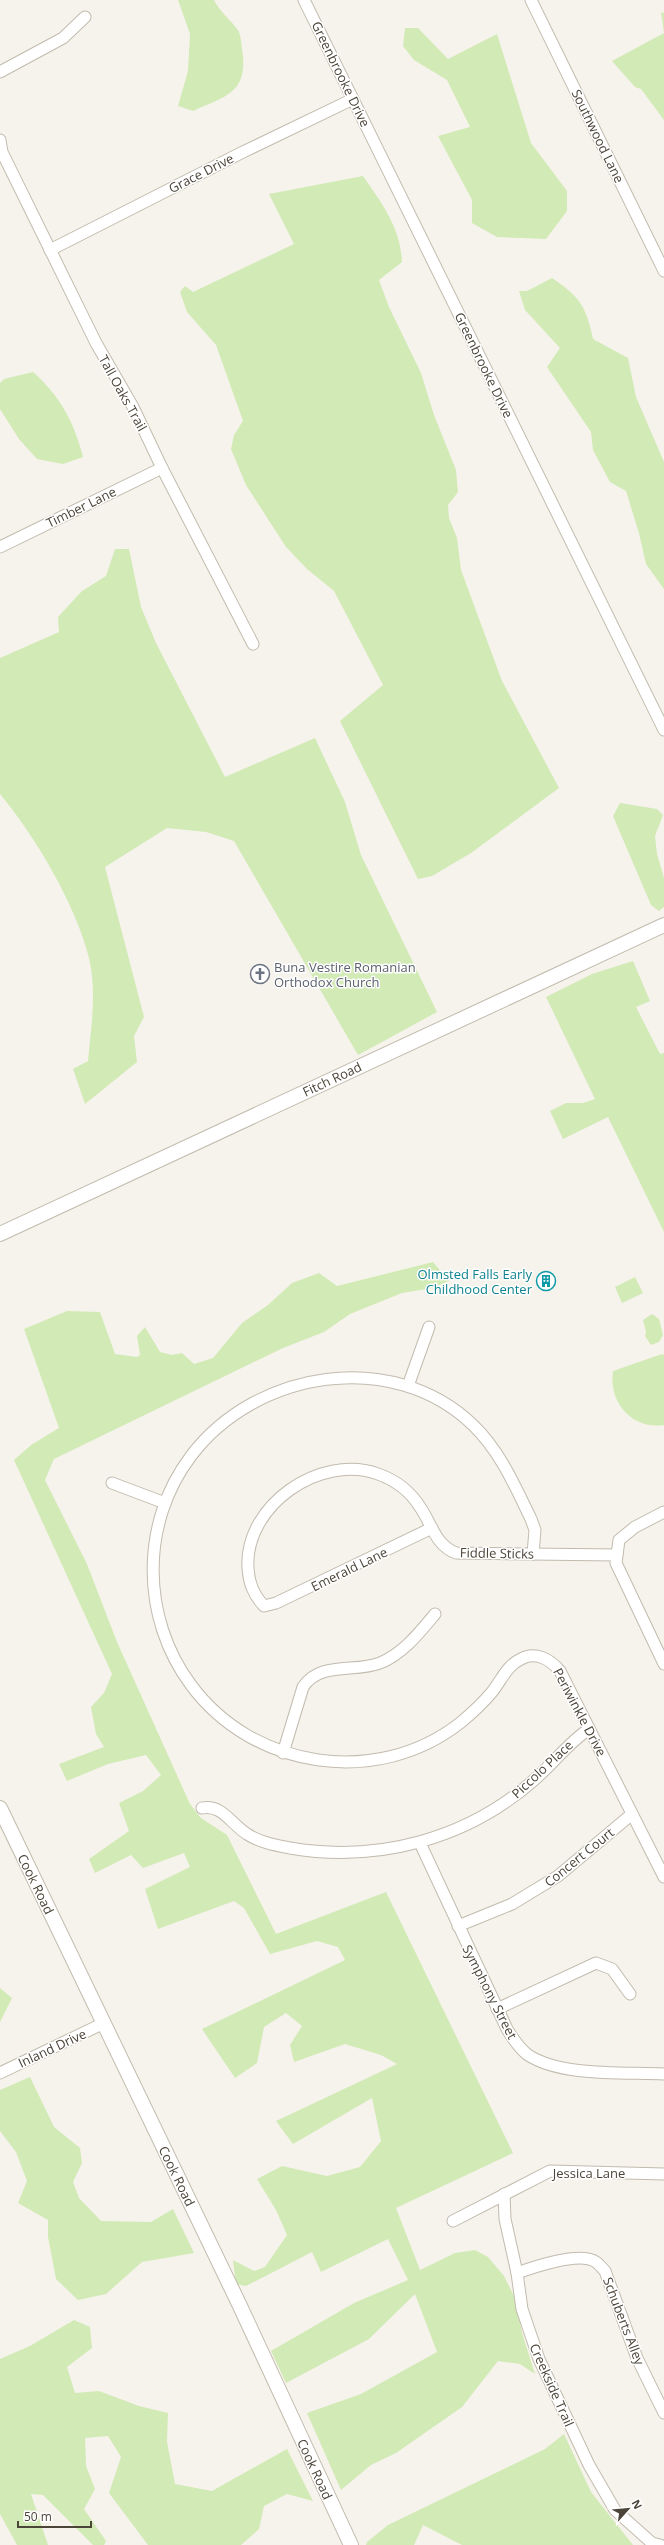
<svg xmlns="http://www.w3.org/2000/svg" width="664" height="2545" viewBox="0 0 664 2545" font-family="'Open Sans',sans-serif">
<rect width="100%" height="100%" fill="#f6f3ec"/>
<g fill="#d2eab5">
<path d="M178,0H214C220,12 229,18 237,29C241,33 241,43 242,49C249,93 226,96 193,111L178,106L188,71L190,34Z"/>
<path d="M661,12L664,13V120L641,89L635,87L612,61L664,33Z"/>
<path d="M405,28H418L448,59L497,34L531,143L567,191V211L546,239L497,237L472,223V200L438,136L470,127L447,80L414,60L403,46Z"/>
<path d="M363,176C382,203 401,229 402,262L379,280L389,307L421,373L434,415L456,470L458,492L448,505L449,518L457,538L461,570L502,681L559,788L471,853L432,876L418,879L340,721L383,685L334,591L307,569L286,547L246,485L231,449L234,435L243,421L216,345L187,312L180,292L185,286L193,292L294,244L269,194Z"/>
<path d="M552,278C580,297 586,306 593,339L628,358L636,397L664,462V589L646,564L639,533L626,491L610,482L593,450L591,432L547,367L560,348L525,310L519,291H527Z"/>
<path d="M33,372C60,396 74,422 83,457L63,464L37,459L19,439L0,409V383L4,379Z"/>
<path d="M115,549H129L141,607L156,643L225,777L315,738L345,802L361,855L437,1012L358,1055L234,841L206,832L167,828L105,867L144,1017L134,1036L137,1062L85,1104L73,1069L88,1061C91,1028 97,992 89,958C76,905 35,836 0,794V658L59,632L58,617L82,591L106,576Z"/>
<path d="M620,803L657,809L663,815L655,836L657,854L664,878V907L659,911L651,905L613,816Z"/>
<path d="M633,961L650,1001L636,1007L660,1054L664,1053V1232L608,1117L563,1139L550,1111L566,1103H583L595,1099L546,997L592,974Z"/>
<path d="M433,1262L449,1281L433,1288L402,1293L350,1314L324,1332L283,1348L54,1459L45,1480L87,1564L117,1642L190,1804L201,1818L227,1835L276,1934L386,1892L513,2153L396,2208L420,2270L455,2253L475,2250L488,2257L504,2276L515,2298L522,2333L535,2374L520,2364L498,2361L462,2407L396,2453L371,2465L341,2490L307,2413L361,2394L437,2352L415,2294L369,2339L286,2383L271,2351L354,2303L408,2280L388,2239L321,2272L312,2252L246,2286L236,2284L233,2260L254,2271L265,2267L287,2235L276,2210L257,2179L282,2166L327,2176L360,2167L381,2141L372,2098L293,2144L276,2121L397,2064L381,2055L345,2044L294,2062L290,2045L302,2026L286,2013L264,2027L257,2063L235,2078L202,2029L345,1960L338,1947L317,1941L270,1954L244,1908L234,1901L158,1929L145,1889L190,1867L184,1853L143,1868L131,1855L95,1873L89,1859L129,1831L119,1803L143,1791L161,1775L146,1755L108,1764L67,1781L59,1764L104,1747L96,1734L91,1707L104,1693L112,1674L14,1460L31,1445L59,1428L24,1329L67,1311L100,1312L115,1354L137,1357L140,1355L137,1336L145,1327L160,1352L172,1355L182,1353L194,1364L213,1358L242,1323L268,1305L292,1283L319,1273L337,1286Z"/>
<path d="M635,1277L643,1293L622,1303L615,1287Z"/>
<path d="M652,1314L659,1319L663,1335L659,1342L651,1345L645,1336L646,1332L643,1320Z"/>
<path d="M662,1354L664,1355V1425C632,1430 608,1402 613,1371Z"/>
<path d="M0,1988L12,1998L0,2022Z"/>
<path d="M30,2077L54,2127L80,2148L82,2163L73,2182L79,2198L101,2221L151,2222L173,2209L194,2253L142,2262L106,2294L78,2300L56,2279L48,2237V2220L18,2203L27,2181L16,2152L0,2131V2090Z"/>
<path d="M74,2320L90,2327L92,2348L67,2367L75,2393L99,2391L139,2406L168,2413L167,2442L175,2484L212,2491L287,2449L313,2501L287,2494L264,2506L259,2529L241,2545H148L109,2493L121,2457L108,2436L85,2438L86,2466L95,2489L84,2509L106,2541L104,2545H93L43,2495L31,2494L48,2545H17L0,2514V2359L30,2346Z"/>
<path d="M564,2434L591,2492L633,2545H462L423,2525L414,2545H366L367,2542L388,2525L545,2449Z"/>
</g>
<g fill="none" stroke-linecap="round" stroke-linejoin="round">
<g stroke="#c2bbae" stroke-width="13">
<g id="minor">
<path d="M304,0L664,730"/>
<path d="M531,0L664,271"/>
<path d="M0,72L63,38L85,17"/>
<path d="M0,140L2,152L96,343L133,407L162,468L253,644"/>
<path d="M50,250L241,153L353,99"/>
<path d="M0,547L162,468"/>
<path d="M408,1386L429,1327"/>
<path d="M112,1483L165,1503"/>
<path d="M664,1512L635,1527L619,1540L616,1563L664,1664"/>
<path d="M432,1528L276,1603L264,1606C253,1594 249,1583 248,1568C244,1506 320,1453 378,1474C395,1480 410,1491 420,1507C432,1524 435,1545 456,1553L617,1555"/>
<path d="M533,1554L535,1530L531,1519C515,1486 500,1451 473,1425C393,1348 256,1370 191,1456C140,1523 141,1618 191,1685C253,1769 377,1788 460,1723C471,1714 482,1704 492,1692C501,1681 507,1665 521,1659C535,1651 550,1659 560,1671L664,1877"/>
<path d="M283,1753L303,1687C320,1661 355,1673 380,1663C403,1654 420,1632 435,1614"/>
<path d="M202,1808C222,1804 231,1824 247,1834C259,1842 275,1845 290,1848C378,1863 467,1839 534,1780C554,1763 568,1743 589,1729"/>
<path d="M420,1843L507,2029C513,2039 519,2048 528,2055C562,2077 625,2072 664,2074"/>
<path d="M458,1926L512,1904L558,1876L632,1814"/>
<path d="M497,2009L596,1963L612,1969L630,1994"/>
<path d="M0,2073L104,2023"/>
<path d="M504,2194L505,2219L517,2273L522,2309L539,2359L589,2465L615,2510L652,2543L660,2545"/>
<path d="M453,2221L550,2171L664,2174"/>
<path d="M517,2273C534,2267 580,2251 596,2262C599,2264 602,2268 605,2271L637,2358L664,2413"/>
</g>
</g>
<g stroke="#c2bbae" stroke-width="16">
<g id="tertiary">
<path d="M0,1234L664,925"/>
<path d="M0,1808L240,2306L351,2545"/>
</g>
</g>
<use href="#minor" stroke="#fff" stroke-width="11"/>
<use href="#tertiary" stroke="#fff" stroke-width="14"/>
</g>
<defs>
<g id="church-ring" transform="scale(1)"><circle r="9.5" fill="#fff" stroke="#6b7280" stroke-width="1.5"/><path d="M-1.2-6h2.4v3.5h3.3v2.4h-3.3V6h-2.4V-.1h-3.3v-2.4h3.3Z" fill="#6b7280"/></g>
<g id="building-ring" transform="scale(1)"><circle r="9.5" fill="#fff" stroke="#0f9aa8" stroke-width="1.5"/><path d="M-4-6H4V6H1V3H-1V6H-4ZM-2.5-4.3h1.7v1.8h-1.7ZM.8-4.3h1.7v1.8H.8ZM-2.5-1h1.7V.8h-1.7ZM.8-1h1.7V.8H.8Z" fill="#0f9aa8"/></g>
</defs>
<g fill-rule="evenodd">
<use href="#church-ring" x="260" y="974"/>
<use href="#building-ring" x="546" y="1281"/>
</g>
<g text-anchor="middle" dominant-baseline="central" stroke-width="3" stroke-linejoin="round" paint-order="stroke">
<g font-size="13" fill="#4b4439" stroke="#fff">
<text transform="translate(341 74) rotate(64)">Greenbrooke Drive</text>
<text transform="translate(598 136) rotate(64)">Southwood Lane</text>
<text transform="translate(201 173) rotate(-27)">Grace Drive</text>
<text transform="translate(484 365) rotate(64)">Greenbrooke Drive</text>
<text transform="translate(123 393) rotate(61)">Tall Oaks Trail</text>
<text transform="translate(81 507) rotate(-26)">Timber Lane</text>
<text transform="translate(332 1079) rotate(-25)">Fitch Road</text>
<text transform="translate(497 1553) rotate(1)">Fiddle Sticks</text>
<text transform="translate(349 1569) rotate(-26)">Emerald Lane</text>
<text transform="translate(580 1712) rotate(62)">Periwinkle Drive</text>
<text transform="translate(542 1769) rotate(-43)">Piccolo Place</text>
<text transform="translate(579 1857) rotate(-39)">Concert Court</text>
<text transform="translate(36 1884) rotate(64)">Cook Road</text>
<text transform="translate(490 1992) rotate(63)">Symphony Street</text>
<text transform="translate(52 2048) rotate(-25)">Inland Drive</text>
<text x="589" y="2173">Jessica Lane</text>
<text transform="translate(177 2176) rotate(64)">Cook Road</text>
<text transform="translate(624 2321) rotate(69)">Schuberts Alley</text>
<text transform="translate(552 2385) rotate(66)">Creekside Trail</text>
<text transform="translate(315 2469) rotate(65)">Cook Road</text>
</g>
<g font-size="13" fill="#5b616d" stroke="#fff" text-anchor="start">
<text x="274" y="967">Buna Vestire Romanian<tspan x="274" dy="15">Orthodox Church</tspan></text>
</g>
<g font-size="13" fill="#0d838f" stroke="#fff" text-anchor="end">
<text x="532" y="1274">Olmsted Falls Early<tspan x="532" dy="15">Childhood Center</tspan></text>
</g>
</g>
<g transform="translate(628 2509) rotate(63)" stroke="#ffffff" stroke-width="3" paint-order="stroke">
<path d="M0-3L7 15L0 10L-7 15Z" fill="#4b4439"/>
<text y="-6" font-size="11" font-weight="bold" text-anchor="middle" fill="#4b4439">N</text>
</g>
<path d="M18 2521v6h73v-6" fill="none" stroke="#4b4439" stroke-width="2"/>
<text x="24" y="2521" font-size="12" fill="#4b4439" stroke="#ffffff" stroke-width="3" paint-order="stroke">50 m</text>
</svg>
